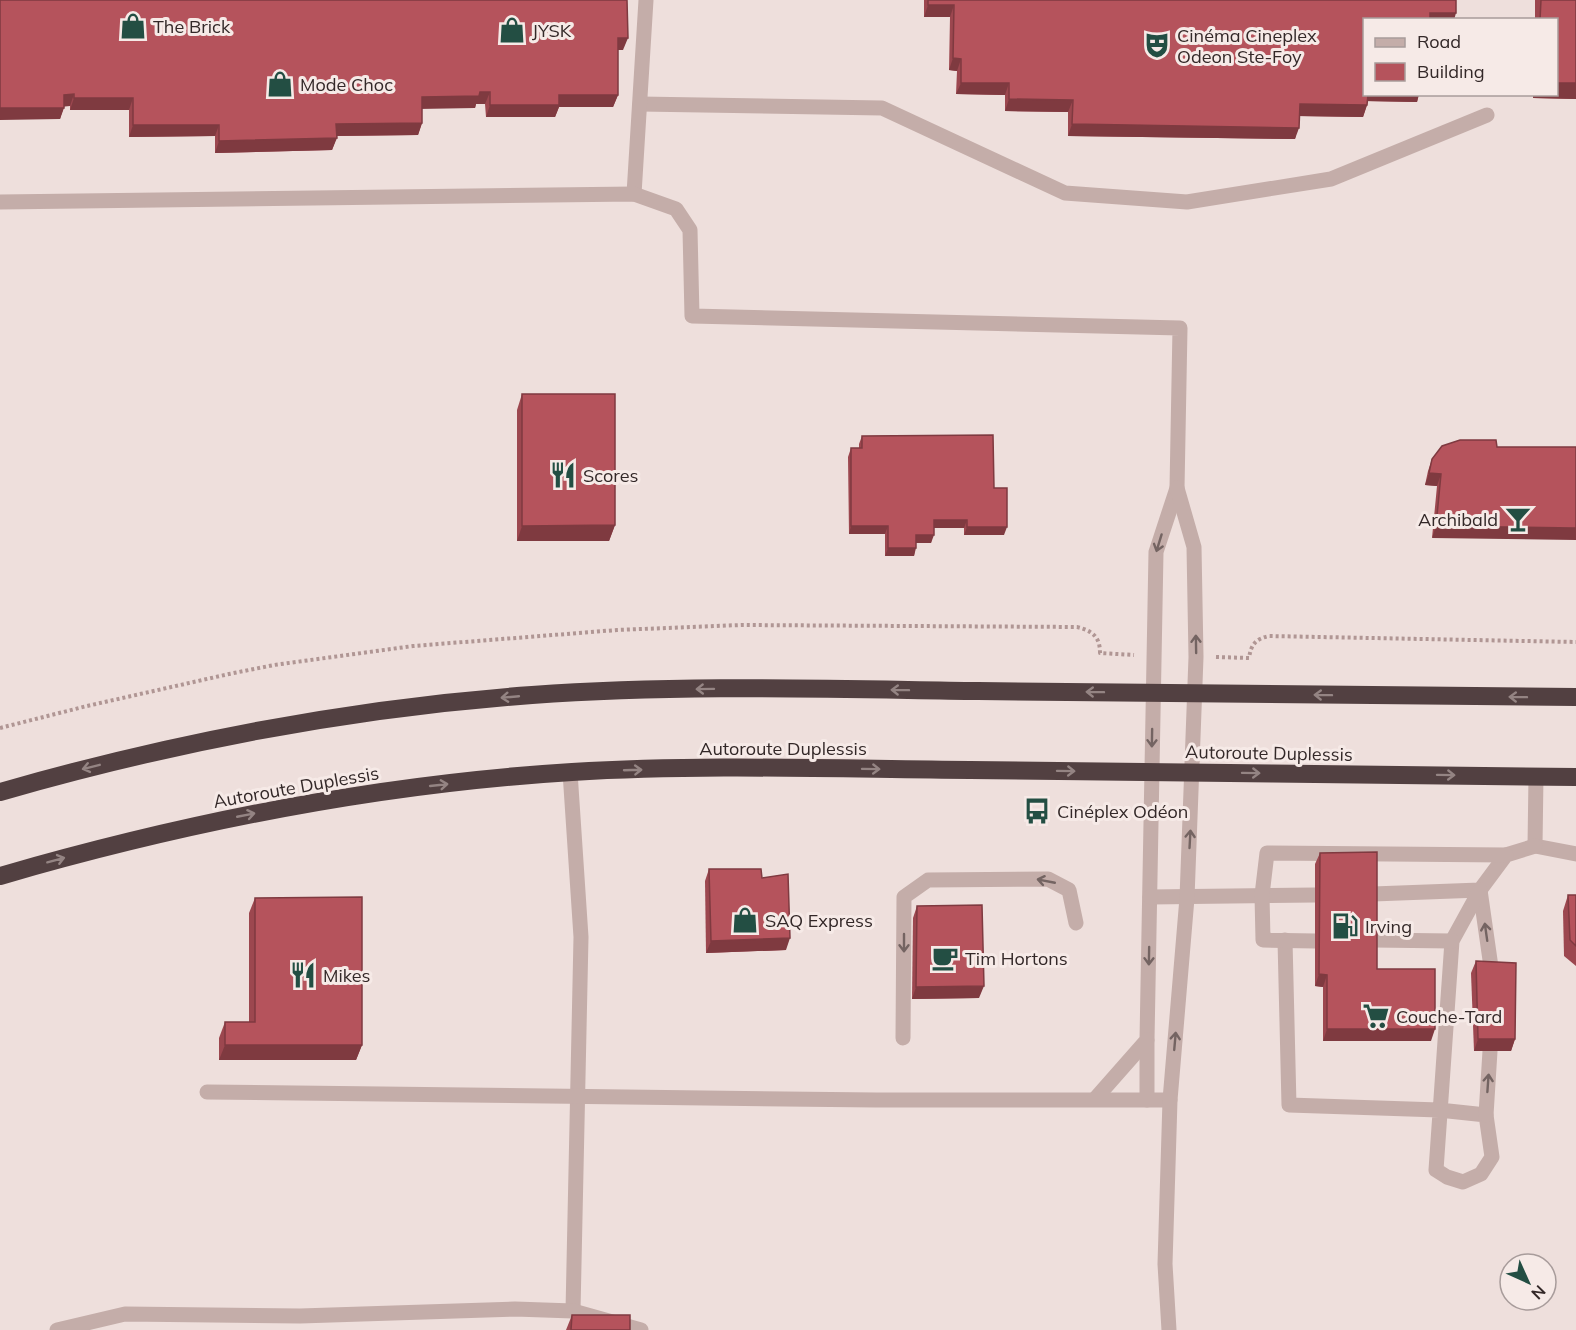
<svg xmlns="http://www.w3.org/2000/svg" width="1576" height="1330" viewBox="0 0 1576 1330" font-family="Mulish,sans-serif">
<rect width="100%" height="100%" fill="#eedfdc"/>
<g fill="none" stroke-linecap="round" stroke-linejoin="round">
<g stroke="#b09694" stroke-width="4" stroke-dasharray="3 3" stroke-linecap="butt">
<path d="M1216,657L1249,658C1251,645 1255,639 1269,636L1576,642"/>
<path d="M0,728L87,706L229,674L274,665L413,646L617,630L741,625L1077,627C1093,631 1100,637 1100,653L1134,655"/>
</g>
<g stroke="#c4ada9" stroke-width="15">
<path d="M640,104L882,108L1065,193L1187,202L1331,179L1487,115"/>
<path d="M634,194L646,0"/>
<path d="M0,202L634,194L676,209L690,230L692,316L1180,328L1177,488L1156,552L1147,1040L1095,1099"/>
<path d="M570,772L581,937L573,1311"/>
<path d="M1536,776L1535,846L1576,854"/>
<path d="M1480,890L1492,974"/>
<path d="M1373,894L1480,890L1506,855L1535,846"/>
<path d="M1150,897L1315,895"/>
<path d="M1285,940L1289,1105L1439,1110L1486,1115L1492,1157L1481,1174L1463,1182L1447,1177L1436,1170L1452,941L1480,890"/>
<path d="M1373,940L1452,941"/>
<path d="M1315,941L1263,940L1262,895L1267,853L1506,855"/>
<path d="M903,1038L904,897L928,880L1048,879L1069,890L1076,923"/>
<path d="M1147,1040V1100"/>
<path d="M207,1092L876,1100H1170"/>
<path d="M1486,1115L1490,1051"/>
<path d="M57,1330L125,1314L300,1316L515,1309L573,1311L641,1330"/>
<path d="M1169,1330L1165,1264L1170,1100L1187,898L1196,657L1194,547L1177,488"/>
</g>
<g stroke="#524041" stroke-width="18">
<path d="M0,792C174,742 352,708 532,695C681,684 830,689 978,691C1178,693 1377,696 1576,697"/>
<path d="M0,876C186,822 378,784 572,772C704,764 837,769 970,770C1172,772 1374,775 1576,777"/>
</g>
</g>
<g fill="#9c474f">
<path d="M0,0L623,50H618V95L613,107H559L555,117H486L485,104H476L475,108H422V123L418,135L337,136L332,150L215,153V136L129,137V110H70V106H64L60,119Z"/>
<path d="M924,0H1456L1365,20V94H1419L1417,102L1367,101V105L1363,117L1300,116L1295,139L1068,136V112L1005,111V95L956,94L957,71L949,70L950,17H924Z"/>
<path d="M1535,0H1576V99L1533,98V94H1557V20H1535Z"/>
<path d="M522,394L615,525L609,541H517V410Z"/>
<path d="M862,436L994,488L1004,535H964V528H934L931,543H916L914,556H885V534H849L848,457L851,448H859V444Z"/>
<path d="M1497,447L1432,538L1437,486L1425,485L1428,471L1432,459Z"/>
<path d="M1320,853L1377,969L1431,1041H1323V987L1315,986V864Z"/>
<path d="M709,869L762,878L786,950L706,953L705,881Z"/>
<path d="M1568,895H1576V966L1564,956L1563,911Z"/>
<path d="M255,898L362,1045L356,1060H219V1038L225,1022H249V913Z"/>
<path d="M917,906L979,998L912,999L913,918Z"/>
<path d="M1476,961L1515,1039L1511,1051H1474L1471,973Z"/>
<path d="M572,1315L630,1330H566Z"/>
</g>
<g fill="#7f3a40">
<path d="M928,5H954L950,17H924Z"/>
<path d="M1430,13H1456L1454,20H1428Z"/>
<path d="M618,38H628L623,50H613Z"/>
<path d="M953,58L961,59L957,71L949,70Z"/>
<path d="M961,83H1009L1005,95L956,94Z"/>
<path d="M1557,83H1576V99L1533,98L1534,94H1557Z"/>
<path d="M480,92H490L485,104H476L475,108L418,109L422,97Z"/>
<path d="M74,94L70,106L60,107L64,95Z"/>
<path d="M1366,94H1419L1417,102L1363,101Z"/>
<path d="M559,95H618L613,107H559L555,117H486L490,105Z"/>
<path d="M74,98H133L129,110H70Z"/>
<path d="M1009,99L1073,100L1068,112L1005,111Z"/>
<path d="M1300,104L1367,105L1363,117L1295,116Z"/>
<path d="M0,108H64L60,119L0,120Z"/>
<path d="M422,123L418,135L332,136L336,124Z"/>
<path d="M1072,124L1299,128L1295,139L1068,136Z"/>
<path d="M133,125H219L215,136L129,137Z"/>
<path d="M337,138L332,150L215,153L219,141Z"/>
<path d="M1429,473L1441,474L1437,486L1425,485Z"/>
<path d="M934,520H967L964,528H931Z"/>
<path d="M615,525L609,541H517L522,526Z"/>
<path d="M851,526H888L885,534H849Z"/>
<path d="M1436,526L1576,528V540L1432,538Z"/>
<path d="M967,527H1007L1004,535H964Z"/>
<path d="M916,535H934L931,543H913Z"/>
<path d="M888,548H916L914,556H885Z"/>
<path d="M790,938L786,950L706,953L711,941Z"/>
<path d="M1319,974L1327,975L1323,987L1315,986Z"/>
<path d="M984,986L979,998L912,999L916,987Z"/>
<path d="M1327,1029H1435L1431,1041H1323Z"/>
<path d="M1478,1039H1515L1511,1051H1474Z"/>
<path d="M225,1045H362L356,1060H219Z"/>
</g>
<g fill="#b5535c" stroke="#7f3a40" stroke-width="1.5">
<path d="M0,0H627L628,38H618V95H559V105H490V92H480L479,96L422,97V123L336,124L337,138L219,141V125H133V98H74V94L64,95V108H0Z"/>
<path d="M928,0H1456V13H1430V20H1365V94H1368L1367,105L1300,104L1299,128L1072,124L1073,100L1009,99V83H961V59L953,58L954,5H928Z"/>
<path d="M1541,0H1576V83H1557V20H1540Z"/>
<path d="M522,394H615V525L522,526Z"/>
<path d="M993,435L994,488H1007V527H967V520H934V535H916V548H888V526H851V448H862V436Z"/>
<path d="M1460,440H1496L1497,447H1576V528L1436,526L1441,474L1429,473L1432,459L1442,446Z"/>
<path d="M1377,852V969H1435V1029H1327V975L1319,974L1320,853Z"/>
<path d="M709,869H761L762,878L788,874L790,938L711,941Z"/>
<path d="M1568,895H1576V946L1570,940Z"/>
<path d="M362,897V1045H225V1022H255V898Z"/>
<path d="M982,905L984,986L916,987L917,906Z"/>
<path d="M1476,961L1516,963L1515,1039H1478Z"/>
<path d="M572,1315H630V1330H571Z"/>
</g>
<defs><path id="oneway-shaft" d="M-6 0H5M1.5-3L5.5 0L1.5 3" fill="none" stroke-width="1.6" stroke-linecap="round" stroke-linejoin="round" transform="scale(1.5)"/></defs>
<g stroke="#746462">
<use href="#oneway-shaft" transform="translate(1159 543) rotate(107)"/>
<use href="#oneway-shaft" transform="translate(1196 644) rotate(-91)"/>
<use href="#oneway-shaft" transform="translate(1152 738) rotate(91)"/>
<use href="#oneway-shaft" transform="translate(1190 839) rotate(-87)"/>
<use href="#oneway-shaft" transform="translate(1046 881) rotate(-169)"/>
<use href="#oneway-shaft" transform="translate(1486 932) rotate(-98)"/>
<use href="#oneway-shaft" transform="translate(904 943) rotate(90)"/>
<use href="#oneway-shaft" transform="translate(1149 956) rotate(91)"/>
<use href="#oneway-shaft" transform="translate(1175 1041) rotate(-85)"/>
<use href="#oneway-shaft" transform="translate(1488 1083) rotate(-86)"/>
</g>
<g stroke="#948483">
<use href="#oneway-shaft" transform="translate(705 689) rotate(179)"/>
<use href="#oneway-shaft" transform="translate(900 690) rotate(-179)"/>
<use href="#oneway-shaft" transform="translate(1095 692) rotate(-179)"/>
<use href="#oneway-shaft" transform="translate(1323 695) rotate(-179)"/>
<use href="#oneway-shaft" transform="translate(510 697) rotate(175)"/>
<use href="#oneway-shaft" transform="translate(1518 697) rotate(-179)"/>
<use href="#oneway-shaft" transform="translate(91 767) rotate(166)"/>
<use href="#oneway-shaft" transform="translate(871 769) rotate(1)"/>
<use href="#oneway-shaft" transform="translate(633 770) rotate(-2)"/>
<use href="#oneway-shaft" transform="translate(1066 771) rotate(1)"/>
<use href="#oneway-shaft" transform="translate(1251 773) rotate(1)"/>
<use href="#oneway-shaft" transform="translate(1446 775) rotate(1)"/>
<use href="#oneway-shaft" transform="translate(439 785) rotate(-6)"/>
<use href="#oneway-shaft" transform="translate(246 815) rotate(-11)"/>
<use href="#oneway-shaft" transform="translate(56 860) rotate(-15)"/>
</g>
<defs>
<g id="shop-bare" transform="scale(2.07)"><path d="M-5-2.5h2.3a2.7 3.5 0 0 1 5.4 0H5L5.5 6h-11ZM-1.5-2.5h3a1.5 2.3 0 0 0-3 0Z" fill="#234e43" stroke="#f6eae7" stroke-width="2.5" paint-order="stroke"/></g>
<g id="theatre-bare" transform="scale(2.07)"><path d="M-5-5.5Q0-4 5-5.5V0Q5 5 0 6Q-5 5-5 0ZM-3.3-2.5H-1v1.5H-3.3ZM1-2.5H3.3v1.5H1ZM-2.8 1Q0 5.5 2.8 1Z" fill="#234e43" stroke="#f6eae7" stroke-width="2.5" paint-order="stroke"/></g>
<g id="restaurant-bare" transform="scale(2.07)"><path d="M-5-6h1v4h1v-4h1v4h1v-4h1v5L-1.5 .5V6h-2V.5L-5-1ZM5-6V6H3V1.5H1.5Q1.5-4 5-6Z" fill="#234e43" stroke="#f6eae7" stroke-width="2.5" paint-order="stroke"/></g>
<g id="bar-bare" transform="scale(2.07)"><path d="M-6-5H6L.8 .8V4.5H3.5V6h-7V4.5H-.8V.8Z" fill="#234e43" stroke="#f6eae7" stroke-width="2.5" paint-order="stroke"/></g>
<g id="bus-bare" transform="scale(2.07)"><path d="M-5-6H5V4H4V6H2V4H-2V6H-4V4H-5ZM-3.5-4V0h7V-4ZM-3.5 1.2v1.5H-2V1.2ZM2 1.2v1.5H3.5V1.2Z" fill="#234e43" stroke="#f6eae7" stroke-width="2.5" paint-order="stroke"/></g>
<g id="fuel-bare" transform="scale(2.07)"><path d="M-5.5-6h7V0h2V4h1.3V-2.5L3-4.5l.8-.8L6-3V5H2.5V1h-1V6h-7ZM-4.2-4.7v3.2H.2V-4.7Z" fill="#234e43" stroke="#f6eae7" stroke-width="2.5" paint-order="stroke"/></g>
<g id="cafe-bare" transform="scale(2.07)"><path d="M-5.5-4.5H6V0H3Q3 3.5 0 3.5H-2.5Q-5.5 3.5-5.5 0ZM3-3.2v2h1.7v-2ZM-6 4.5H4V6H-6Z" fill="#234e43" stroke="#f6eae7" stroke-width="2.5" paint-order="stroke"/></g>
<g id="supermarket-bare" transform="scale(2.07)"><path d="M-6-5.5h2.5l.6 2H6L4.5 2H-2.5L-4.4-4H-6ZM-1.5 3.2a1.3 1.3 0 1 0 .1 0ZM3 3.2a1.3 1.3 0 1 0 .1 0Z" fill="#234e43" stroke="#f6eae7" stroke-width="2.5" paint-order="stroke"/></g>
</defs>
<g fill-rule="evenodd">
<use href="#shop-bare" x="133" y="26"/>
<use href="#shop-bare" x="512" y="30"/>
<use href="#theatre-bare" x="1157" y="45"/>
<use href="#shop-bare" x="280" y="84"/>
<use href="#restaurant-bare" x="563" y="475"/>
<use href="#bar-bare" x="1518" y="519"/>
<use href="#bus-bare" x="1037" y="811"/>
<use href="#shop-bare" x="745" y="920"/>
<use href="#fuel-bare" x="1345" y="926"/>
<use href="#cafe-bare" x="945" y="958"/>
<use href="#restaurant-bare" x="303" y="975"/>
<use href="#supermarket-bare" x="1376" y="1016"/>
</g>
<g text-anchor="middle" dominant-baseline="central" stroke-width="6" stroke-linejoin="round" paint-order="stroke">
<g font-size="18" fill="#332828" stroke="#f6eae7" text-anchor="start">
<text x="153" y="26">The Brick</text>
<text x="532" y="30">JYSK</text>
<text x="1177" y="35">Cinéma Cineplex<tspan x="1177" dy="21">Odeon Ste-Foy</tspan></text>
<text x="300" y="84">Mode Choc</text>
<text x="583" y="475">Scores</text>
<text x="1498" y="519" text-anchor="end">Archibald</text>
<text x="1057" y="811">Cinéplex Odéon</text>
<text x="765" y="920">SAQ Express</text>
<text x="1365" y="926">Irving</text>
<text x="965" y="958">Tim Hortons</text>
<text x="323" y="975">Mikes</text>
<text x="1396" y="1016">Couche-Tard</text>
</g>
<g font-size="18" fill="#332828" stroke="#f6eae7">
<text x="783" y="748">Autoroute Duplessis</text>
<text transform="translate(1269 753) rotate(1)">Autoroute Duplessis</text>
<text transform="translate(296 787) rotate(-10)">Autoroute Duplessis</text>
</g>
</g>
<rect x="1363" y="18" width="195" height="78" fill="#f6eae7" stroke="#a89c9b" stroke-width="1.5"/>
<rect x="1375" y="38" width="30" height="9" fill="#c4ada9" stroke="#a89c9b" stroke-width="1.5"/>
<text x="1417" y="48" font-size="18" fill="#332828">Road</text>
<rect x="1375" y="63" width="30" height="18" fill="#b5535c" stroke="#a89c9b" stroke-width="1.5"/>
<text x="1417" y="78" font-size="18" fill="#332828">Building</text>
<g transform="translate(1528 1282) rotate(135)"><circle r="28" fill="#f6eae7" stroke="#a89c9b" stroke-width="1.5"/>
<path d="M0-4.5L10 22L0 15L-10 22Z" fill="#234e43"/>
<text y="-9" font-size="16" font-weight="bold" text-anchor="middle" fill="#332828">N</text>
</g>
</svg>
